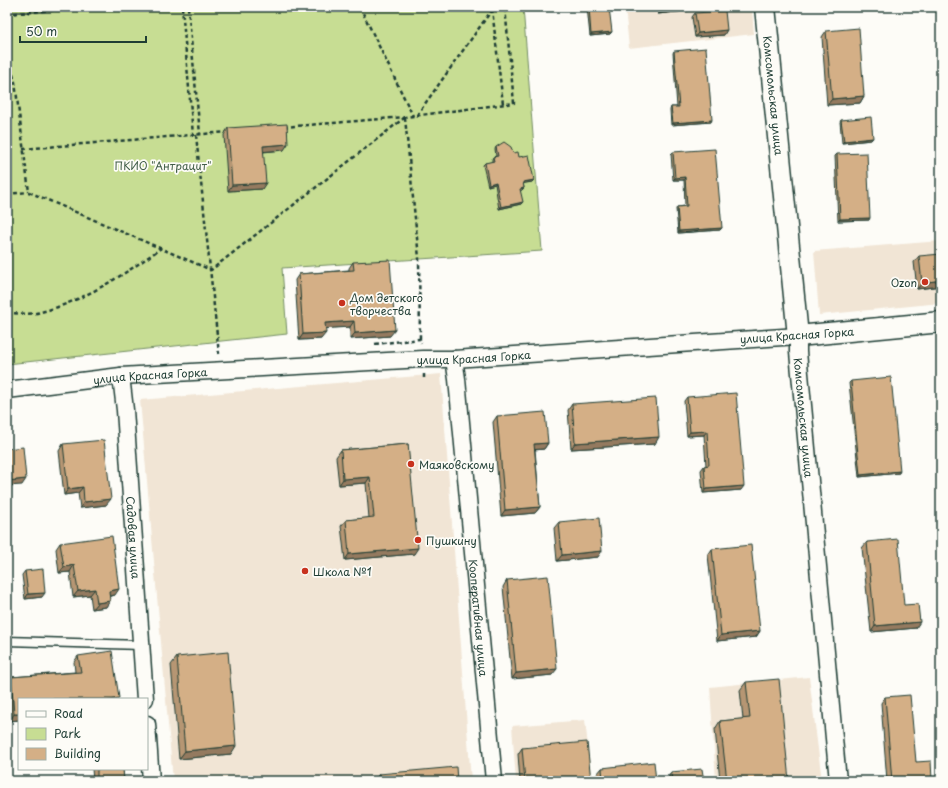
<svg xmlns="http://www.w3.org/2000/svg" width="948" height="788" viewBox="0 0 948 788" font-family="'Playpen Sans',sans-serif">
<rect width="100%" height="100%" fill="#fdfcf7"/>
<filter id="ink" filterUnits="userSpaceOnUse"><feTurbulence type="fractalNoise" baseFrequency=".025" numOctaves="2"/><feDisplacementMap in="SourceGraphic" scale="8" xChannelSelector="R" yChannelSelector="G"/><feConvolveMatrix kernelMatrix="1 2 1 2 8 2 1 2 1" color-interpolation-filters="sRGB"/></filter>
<g filter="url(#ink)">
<g fill="#f1e5d5">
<path d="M625,7H752L754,34L629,48Z"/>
<path d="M941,241V303L819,315L814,251Z"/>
<path d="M441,374L471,781H173L140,400Z"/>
<path d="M809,677L822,781H716L710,687Z"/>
<path d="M585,720L592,781H516L512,726Z"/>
</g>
<path fill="#c7dd93" stroke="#738d64" d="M7,7H523L542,251L282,268L287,334L7,364Z"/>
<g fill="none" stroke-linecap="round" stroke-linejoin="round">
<g stroke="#1f3d34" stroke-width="11">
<path id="service" d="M7,641L141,645"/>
</g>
<g stroke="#1f3d34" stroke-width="19">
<g id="minor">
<path id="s1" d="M454,359L457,379L494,781"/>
<path id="s2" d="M121,376L125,410L145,699"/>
<path id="s3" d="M7,390L121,376L423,359H454L798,336V352L838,781"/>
<path d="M147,724L151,781"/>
</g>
</g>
<g stroke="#1f3d34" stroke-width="23">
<g id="tertiary">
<path id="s4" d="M765,7L798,336L941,322"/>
</g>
</g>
<g stroke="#1f3d34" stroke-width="2.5" stroke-dasharray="4 3" stroke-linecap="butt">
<path d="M182,7L193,135"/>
<path d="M188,7L200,134"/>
<path d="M360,7L413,116"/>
<path d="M492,9L503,104"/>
<path d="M7,14L92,7"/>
<path d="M7,54L15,82L29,192L211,270L404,118"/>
<path d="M417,115L494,7"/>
<path d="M405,118L419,258L420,339"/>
<path d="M284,127L405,117L514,103L505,7"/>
<path d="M196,135L219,354"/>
<path d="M23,149L227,132"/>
<path d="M7,194L29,192"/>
<path d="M7,313C17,313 31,315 41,312C82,302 127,273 161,248"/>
<path d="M375,344L420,339L421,343"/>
<path d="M424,374V381"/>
</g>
<use href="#service" stroke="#fdfcf7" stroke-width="8"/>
<use href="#minor" stroke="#fdfcf7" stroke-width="16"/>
<use href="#tertiary" stroke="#fdfcf7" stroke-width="20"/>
</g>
<g fill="#b69673" stroke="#1f3d34">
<path d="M587,7H609L610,34L590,36Z"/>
<path d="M657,7H695L694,10L658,14Z"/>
<path d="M695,13L724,35L695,37L692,17Z"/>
<path d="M826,31L864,96L860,103L827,105L822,37Z"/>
<path d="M674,51L711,122L671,125L670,110L671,107H677L673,53Z"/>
<path d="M841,120L873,138L871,140L842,143L840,122Z"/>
<path d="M228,128L284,150L263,152L262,189L228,191L224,135Z"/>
<path d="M496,147L513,153L519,157L532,182L523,183L524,188L522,190L520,191L521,204L499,209L495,184L488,186L483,165L485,163L492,162V159L493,157L496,156L495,149Z"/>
<path d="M673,152L722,228L720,230L678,233L676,209L677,207L685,206L684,180H673L671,154Z"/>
<path d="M837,154L869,220L838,221L835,156Z"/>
<path d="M919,256L941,286L917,289L914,262Z"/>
<path d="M353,262L390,336L350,339V327L325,328L321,339L299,340L295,280L299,274L349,270V268Z"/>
<path d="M851,381L899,473L859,477L849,383Z"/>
<path d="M687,397L741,490L703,493L701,470L704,466H706L704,435L687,436L684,401Z"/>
<path d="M572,404L655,444L571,449L568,410Z"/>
<path d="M497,416L548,443L544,449L535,450L540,507L535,513L501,516L493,422Z"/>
<path d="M63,444L106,505L80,508L78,493L64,495L59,451Z"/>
<path d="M408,444L414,554L345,560L341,526L346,520L369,518L366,483L339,485L336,457L341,450Z"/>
<path d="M559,522L598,557L557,561L554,528Z"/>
<path d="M867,542L916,628L871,632L862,548Z"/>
<path d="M60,543L115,595L110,596L106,607L92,609L90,595L73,597L70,572L59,573L56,549Z"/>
<path d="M712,549L760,631L756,637L717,641L708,555Z"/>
<path d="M25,571L42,597L25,599L22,575Z"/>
<path d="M507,580L552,675L512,679L503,587Z"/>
<path d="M78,656L119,699L19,720L10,721L7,689V683L11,677L75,672L74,662Z"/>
<path d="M177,657L231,754L179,759L171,665Z"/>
<path d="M746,682L789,781H720L715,729L720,721L743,719L740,690Z"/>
<path d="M885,697L916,762L932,780L931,781H887L881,703Z"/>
<path d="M522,748L591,781H520L518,754Z"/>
<path d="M602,768L656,781H598L597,774Z"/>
<path d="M92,769H123L124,781H93Z"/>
<path d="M671,772L704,781H669V776Z"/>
<path d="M379,774L457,781H374Z"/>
</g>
<g fill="#947a5e" stroke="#1f3d34">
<path d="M695,8L694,10L658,14L660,12Z"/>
<path d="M727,30L724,35L695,37L698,33Z"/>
<path d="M612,32L610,34L590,36L591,34Z"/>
<path d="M864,96L860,103L827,105L832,99Z"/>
<path d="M712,120L711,122L671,125L673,123Z"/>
<path d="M873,138L871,140L842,143L844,141Z"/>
<path d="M288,144L284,150L259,152L263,146Z"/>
<path d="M685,177L684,180H673L675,178Z"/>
<path d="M534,180L532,182L521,184L523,182Z"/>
<path d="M496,182L495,184L488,186L489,184Z"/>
<path d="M266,183L262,189L228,191L232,185Z"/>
<path d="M523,202L521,204L499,209L501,207Z"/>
<path d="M870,218L869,220L838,221L840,219Z"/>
<path d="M722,228L720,230L678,233L679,231Z"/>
<path d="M941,280V286L917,289L922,283Z"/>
<path d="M354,321L350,327L320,329L325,323Z"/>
<path d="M395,330L390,336L350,339L355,333Z"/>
<path d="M326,333L321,339L299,340L303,334Z"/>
<path d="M707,431L704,435L687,436L690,432Z"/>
<path d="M659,437L655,444L571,449L575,443Z"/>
<path d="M548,443L544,449L530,450L534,444Z"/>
<path d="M900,471L899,473L859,477L860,475Z"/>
<path d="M370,477L366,483L339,485L343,479Z"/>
<path d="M26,479L22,485L7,486V481Z"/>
<path d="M744,486L741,490L703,493L706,489Z"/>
<path d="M83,487L78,493L64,495L68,489Z"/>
<path d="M111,499L106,505L80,508L84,502Z"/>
<path d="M540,507L535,513L501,516L505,510Z"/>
<path d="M418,548L414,554L345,560L349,554Z"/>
<path d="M602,551L598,557L557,561L562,555Z"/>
<path d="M74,565L70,572L59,573L64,567Z"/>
<path d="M95,589L90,595L73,597L78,591Z"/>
<path d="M119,589L115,595L105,597L109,591Z"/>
<path d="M45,593L42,597L25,599L28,594Z"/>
<path d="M110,601L106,607L92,609L97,603Z"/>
<path d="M920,622L916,628L871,632L875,626Z"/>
<path d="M760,631L756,637L717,641L721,635Z"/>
<path d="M557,669L552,675L512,679L516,673Z"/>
<path d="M14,714H19V720L10,721Z"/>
<path d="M236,746L231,754L179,759L185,751Z"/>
</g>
<g fill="#d4af86" stroke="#1f3d34">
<path d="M589,7H609L612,32L591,34Z"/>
<path d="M659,7H695V8L660,12Z"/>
<path d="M725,11L727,30L698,33L695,13Z"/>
<path d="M859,28L864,96L832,99L826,31Z"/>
<path d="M706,48L712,120L673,123L671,107H679L674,51Z"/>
<path d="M871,117L873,138L844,141L841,120Z"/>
<path d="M287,124L288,144L263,146L266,183L232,185L228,128Z"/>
<path d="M504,142L511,147L513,153L518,152L519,157L529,155L534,180L523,182L524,188L520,189L523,202L501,207L496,182L489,184L485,163L494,161L493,157L498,156L496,147Z"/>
<path d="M715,149L722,228L679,231L677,207L687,206L685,177L675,178L673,152Z"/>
<path d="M867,153L870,218L840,219L837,154Z"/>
<path d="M941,254V280L922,283L919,256Z"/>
<path d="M390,260L395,330L355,333L354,321L325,323L326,333L303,334L299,274L354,270L353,262Z"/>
<path d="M891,377L900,471L860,475L851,381Z"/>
<path d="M736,393L744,486L706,489L704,466L709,465L707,431L690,432L687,397Z"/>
<path d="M656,398L659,437L575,443L572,404Z"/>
<path d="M545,412L548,443L534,444L540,507L505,510L497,416Z"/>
<path d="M104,440L111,499L84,502L83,487L68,489L63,444Z"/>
<path d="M408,444L418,548L349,554L346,520L374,517L370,477L343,479L341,450Z"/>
<path d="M23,447L26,479L7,481V449Z"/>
<path d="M599,518L602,551L562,555L559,522Z"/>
<path d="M112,536L119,589L109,591L110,601L97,603L95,589L78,591L74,565L64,567L60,543Z"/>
<path d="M898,539L904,605L918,604L920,622L875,626L867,542Z"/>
<path d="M751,545L760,631L721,635L712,549Z"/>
<path d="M43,569L45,593L28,594L25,571Z"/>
<path d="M548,576L557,669L516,673L507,580Z"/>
<path d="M112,651L119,698L113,699H19V714H14L11,677L81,672L78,656Z"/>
<path d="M228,652L236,746L185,751L177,657Z"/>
<path d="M779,679L789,781H727L720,721L750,718L746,682Z"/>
<path d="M910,695L916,762L931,761L932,780L918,781H892L885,697Z"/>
<path d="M587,742L591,781H525L522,748Z"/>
<path d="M7,759L9,781H7Z"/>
<path d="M654,762L656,781H603L602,768Z"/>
<path d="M456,767L457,781H379V774Z"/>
<path d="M97,769H123L124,781H97Z"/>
<path d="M702,769L704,781H672L671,772Z"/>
</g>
</g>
<g fill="#c8321e" stroke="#fdfcf7" stroke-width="1.5">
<circle cx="925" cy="282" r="4"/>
<circle cx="342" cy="303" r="4"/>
<circle cx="411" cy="464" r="4"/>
<circle cx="418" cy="540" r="4"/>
<circle cx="305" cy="571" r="4"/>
</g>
<g text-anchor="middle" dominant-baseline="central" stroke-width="3.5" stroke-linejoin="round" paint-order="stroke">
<g font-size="11" fill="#1f3d34" stroke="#fdfcf7">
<text stroke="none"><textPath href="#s4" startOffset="89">Комсомольская улица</textPath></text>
<text transform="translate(797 335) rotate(-4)">улица Красная Горка</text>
<text stroke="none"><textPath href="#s3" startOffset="468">улица Красная Горка</textPath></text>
<text stroke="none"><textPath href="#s3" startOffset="144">улица Красная Горка</textPath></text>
<text stroke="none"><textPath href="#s3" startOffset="875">Комсомольская улица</textPath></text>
<text stroke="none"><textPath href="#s2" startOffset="162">Садовая улица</textPath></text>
<text stroke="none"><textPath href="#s1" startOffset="260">Кооперативная улица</textPath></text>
</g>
<g font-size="11" fill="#415d47" stroke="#fdfcf7">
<text x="163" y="165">ПКИО "Антрацит"</text>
</g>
<g font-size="11" fill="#1f3d34" stroke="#fdfcf7" text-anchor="start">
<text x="917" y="282" text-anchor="end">Ozon</text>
<text x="350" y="297">Дом детского<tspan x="350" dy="13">творчества</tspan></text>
<text x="419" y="464">Маяковскому</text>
<text x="426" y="540">Пушкину</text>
<text x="313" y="571">Школа №1</text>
</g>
</g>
<rect width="948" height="788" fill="none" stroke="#fdfcf7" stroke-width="24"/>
<rect x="12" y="12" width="924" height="764" fill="none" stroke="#1f3d34" stroke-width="1.5" filter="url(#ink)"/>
<rect x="18" y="698" width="130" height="72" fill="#fdfcf7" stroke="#a4b0a9"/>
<rect x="26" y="711" width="20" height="6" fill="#fdfcf7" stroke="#a4b0a9"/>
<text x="54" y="718" font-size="12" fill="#1f3d34">Road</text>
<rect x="26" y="728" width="20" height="12" fill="#c7dd93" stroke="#a4b0a9"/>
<text x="54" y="738" font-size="12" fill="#1f3d34">Park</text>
<rect x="26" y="748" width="20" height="12" fill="#d4af86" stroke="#a4b0a9"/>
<text x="54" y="758" font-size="12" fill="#1f3d34">Building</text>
<path d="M20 36v6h126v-6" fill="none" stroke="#1f3d34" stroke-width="2"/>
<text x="26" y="36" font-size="12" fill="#1f3d34" stroke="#fdfcf7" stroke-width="3" paint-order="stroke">50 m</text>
</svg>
